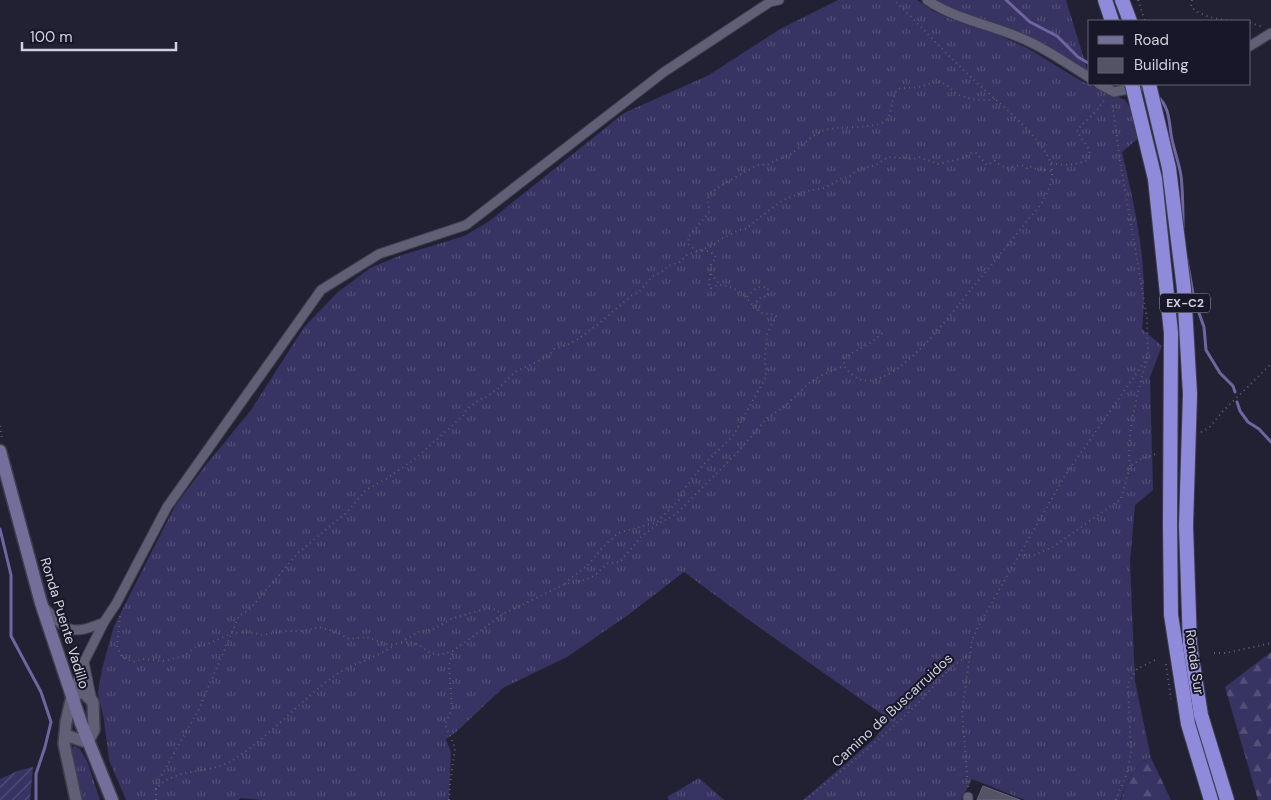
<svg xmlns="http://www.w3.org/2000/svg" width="1271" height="800" viewBox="0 0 1271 800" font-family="'DM Sans',sans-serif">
<defs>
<pattern id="grass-tufts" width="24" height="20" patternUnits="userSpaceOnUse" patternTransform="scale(1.25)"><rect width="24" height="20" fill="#373362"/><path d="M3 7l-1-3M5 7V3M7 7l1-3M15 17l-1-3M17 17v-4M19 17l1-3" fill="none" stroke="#535078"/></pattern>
<pattern id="forest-firs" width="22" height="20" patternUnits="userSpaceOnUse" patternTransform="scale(1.25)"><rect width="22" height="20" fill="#373362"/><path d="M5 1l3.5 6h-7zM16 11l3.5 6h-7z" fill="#535078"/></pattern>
<pattern id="garden-furrows" width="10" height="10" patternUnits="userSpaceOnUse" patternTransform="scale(1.25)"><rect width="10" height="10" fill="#373362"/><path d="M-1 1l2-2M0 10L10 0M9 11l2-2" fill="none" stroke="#535078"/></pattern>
</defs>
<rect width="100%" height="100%" fill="#222133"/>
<g fill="url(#grass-tufts)">
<path d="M838,0H917L933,11L951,19L1001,36L1029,49L1081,81L1125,100L1134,114L1140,137L1122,152C1136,212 1149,267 1142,329L1162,346L1150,377L1153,490L1135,505L1130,562L1135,681L1151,758C1132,765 1127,783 1120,800H1025L972,779L961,800H803L874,739L890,720L746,618L684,572L628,615L567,657L503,688L456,732L446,739L451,752L449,800H261L241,798L238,800H126L109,760L104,720L98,693L102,669L114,626L175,506L205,466L251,410L305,326L338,292L370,268L399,256L464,236L488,222L624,113L709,75L780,29Z"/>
<path d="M933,0H1066L1088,72L1019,34L938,3Z"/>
<path d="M74,746L80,749L87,761L100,800H81L72,751V748Z"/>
<path d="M699,778L724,800H669L667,797Z"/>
</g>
<g fill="url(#forest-firs)">
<path d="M1271,652V800H1258L1225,687Z"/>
<path d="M1151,758L1171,800H1121C1127,782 1132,765 1151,758Z"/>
</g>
<path fill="url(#garden-furrows)" d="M33,767L30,800H0V779L20,770Z"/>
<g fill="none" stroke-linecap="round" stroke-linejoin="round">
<g stroke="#6e66a0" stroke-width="3">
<path d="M1006,0L1030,22L1057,36L1078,57L1090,64"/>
<path d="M1157,96C1169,106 1169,120 1171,134C1173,148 1179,162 1181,176C1183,193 1183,210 1183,227"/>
<path d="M1187,260L1194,299L1204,327L1206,350L1220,373L1233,386L1235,392"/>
<path d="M1237,402L1240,411L1248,422L1259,429L1271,442"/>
<path d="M0,529L11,575V636L41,692L51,722L45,747L36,774V800"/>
</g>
</g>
<path fill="#545365" stroke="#676778" d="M983,786L1020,800H977Z"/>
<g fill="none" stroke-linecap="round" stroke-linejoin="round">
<g stroke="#3e3e4d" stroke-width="11">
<g id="minor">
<path d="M927,0C953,18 987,24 1016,36C1042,46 1066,63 1090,78"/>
<path d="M1250,46L1271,33"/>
<path d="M1099,84L1114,92L1153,84"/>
<path d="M44,607C67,632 72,636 104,622"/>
<path d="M84,662L92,701"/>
<path d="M72,696L84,662L104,622L116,604L167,507L321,290L379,254L466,225L664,72L770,2L779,0"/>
<path d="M968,800V797"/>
</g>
</g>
<g stroke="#3e3e4d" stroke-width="14">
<path id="tertiary" d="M65,735L83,741H88L94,730L93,702L84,693H80L72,696L66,722L64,744L76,800"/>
</g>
<g stroke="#3e3e4d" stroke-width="15">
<path id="secondary" d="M0,451L41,603L81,723L112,800"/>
</g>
<g stroke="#3e3e4d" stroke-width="16">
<g id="trunk">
<path d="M1105,0L1112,21"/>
<path d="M1122,0L1130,21"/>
<path d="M1170,524L1171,615L1188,724L1211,800"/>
<path d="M1186,526L1190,645L1201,715L1227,800"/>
</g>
</g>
<g stroke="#5e5e6d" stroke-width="2" stroke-dasharray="1 4" stroke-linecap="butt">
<path d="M1138,0L1145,21"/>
<path d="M1192,0L1191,7C1204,18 1218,19 1234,21"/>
<path d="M1250,23L1264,27"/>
<path d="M1051,163C1064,166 1075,165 1088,160C1094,148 1081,142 1077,130L1098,109L1105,99"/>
<path d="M697,251L688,244L689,236L708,214C711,208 706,202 709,195C712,190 752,167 759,165C762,164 766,165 770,164C776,158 784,159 791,154C800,147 811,136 822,131C836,125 877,130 886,120C894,112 890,97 898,89C905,87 911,88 918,87C926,86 932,81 940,82C948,84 950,89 956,93C967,100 983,101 995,99"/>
<path d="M711,274L719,284"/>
<path d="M745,296L755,308"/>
<path d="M882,333C871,345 857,349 844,358V366C851,375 860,383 873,380C908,373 950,315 973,287C996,260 1018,232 1041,204C1048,192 1055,179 1051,165C1045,138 992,98 972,78C945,53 920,25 894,0"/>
<path d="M0,426L2,439"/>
<path d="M1201,432L1209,428L1223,411L1271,364"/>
<path d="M1130,466C1126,436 1138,389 1147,360"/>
<path d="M1019,555H1034L1053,547L1121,499L1130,466L1141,459L1159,453"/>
<path d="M565,584L572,577L588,565L602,548L618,533L657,522L679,500L687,485L703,465L733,436L766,377L765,357L767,334L776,316L774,314C765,314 758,314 755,305L759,298L768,296V288C758,284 753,291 747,297C736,289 724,281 711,288L709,287L711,264L716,258C713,252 708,250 701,251"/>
<path d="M120,616L117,647L122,657L133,662L143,659L163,661L184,656L197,646L206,645L232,633L249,632L263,635L285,631H303L319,627L333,631L349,639L366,637L390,645L409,642L419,645L430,653L440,655L453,651L503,614L565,584L585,580L595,575L608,563L620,562L642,536L658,524L676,514L737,453L768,417L783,408L809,383L822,375L844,366"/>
<path d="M401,642L419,632L434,629L451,619L474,612L492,608L503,614"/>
<path d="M1214,653H1226L1271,643"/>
<path d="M1166,664L1171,699"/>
<path d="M968,787L962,712L972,640L980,623L1066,474L1148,357L1147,318L1120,161L1112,102"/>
<path d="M156,789V785L199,709L239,616L249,610L298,553L346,513L366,490L386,479L416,458L463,416L466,410L480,399L486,397L499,388L515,372L549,356L554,349C563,347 574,342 581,337C587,333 589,329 595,327L631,296L639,292L653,276L663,271L668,266L680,262L687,255L712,246L724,237L728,236L739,230L746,229L759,218L783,200L807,191L825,188L842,178L849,177L857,170L876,165L888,157L914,159L919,157L938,164L964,158L971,153H976L987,165L995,161C1006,171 1009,167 1022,165L1027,168L1029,166L1036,169L1052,171"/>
<path d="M156,800V789C174,767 208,775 233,760C272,735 302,698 340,672C350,665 364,662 375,656C382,653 388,649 395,645"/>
<path d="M449,800L450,784L455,748L445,724L452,709L449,665L453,651"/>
<path d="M805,800C843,770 882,738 917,704C935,687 947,666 970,655"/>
<path d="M1116,800L1128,770L1131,751L1128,684L1137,669L1155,660"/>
</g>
<use href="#minor" stroke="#605f75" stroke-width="9"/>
<use href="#tertiary" stroke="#605f75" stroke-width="11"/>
<use href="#secondary" stroke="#726f9a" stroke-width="12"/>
<use href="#trunk" stroke="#8f8ad9" stroke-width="14"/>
<g stroke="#3e3e4d" stroke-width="16" stroke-linecap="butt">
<g id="trunk-bridge">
<path d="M1132,84L1155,179L1171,333L1170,524"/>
<path d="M1149,84L1169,168L1184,289L1190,394L1186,526"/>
</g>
</g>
<use href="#trunk-bridge" stroke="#8f8ad9" stroke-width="14"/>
</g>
<g text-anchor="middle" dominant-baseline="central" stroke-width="4" stroke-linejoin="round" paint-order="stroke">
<rect fill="#181729" stroke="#9a99a7" stroke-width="1" x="1160" y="293.5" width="50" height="19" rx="4"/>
<g font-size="12" font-weight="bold" fill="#d1d1dd">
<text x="1185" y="303">EX-C2</text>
</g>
<g font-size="14" fill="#d1d1dd" stroke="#181729">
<text transform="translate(65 623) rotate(73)">Ronda Puente Vadillo</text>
<text transform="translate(1195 662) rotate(82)">Ronda Sur</text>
<text transform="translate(892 710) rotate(-43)">Camino de Buscarruidos</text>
</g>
</g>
<rect x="1088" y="20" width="162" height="65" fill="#181729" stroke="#626171"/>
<rect x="1098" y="36" width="25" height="8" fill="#726f9a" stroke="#626171"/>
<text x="1134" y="45" font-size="15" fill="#d1d1dd">Road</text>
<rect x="1098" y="58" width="25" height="15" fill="#545365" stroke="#626171"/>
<text x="1134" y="70" font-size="15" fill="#d1d1dd">Building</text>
<path d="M22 42v8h154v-8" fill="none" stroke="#d1d1dd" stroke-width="2.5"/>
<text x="30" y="42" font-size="15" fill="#d1d1dd" stroke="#181729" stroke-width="4" paint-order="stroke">100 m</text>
</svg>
